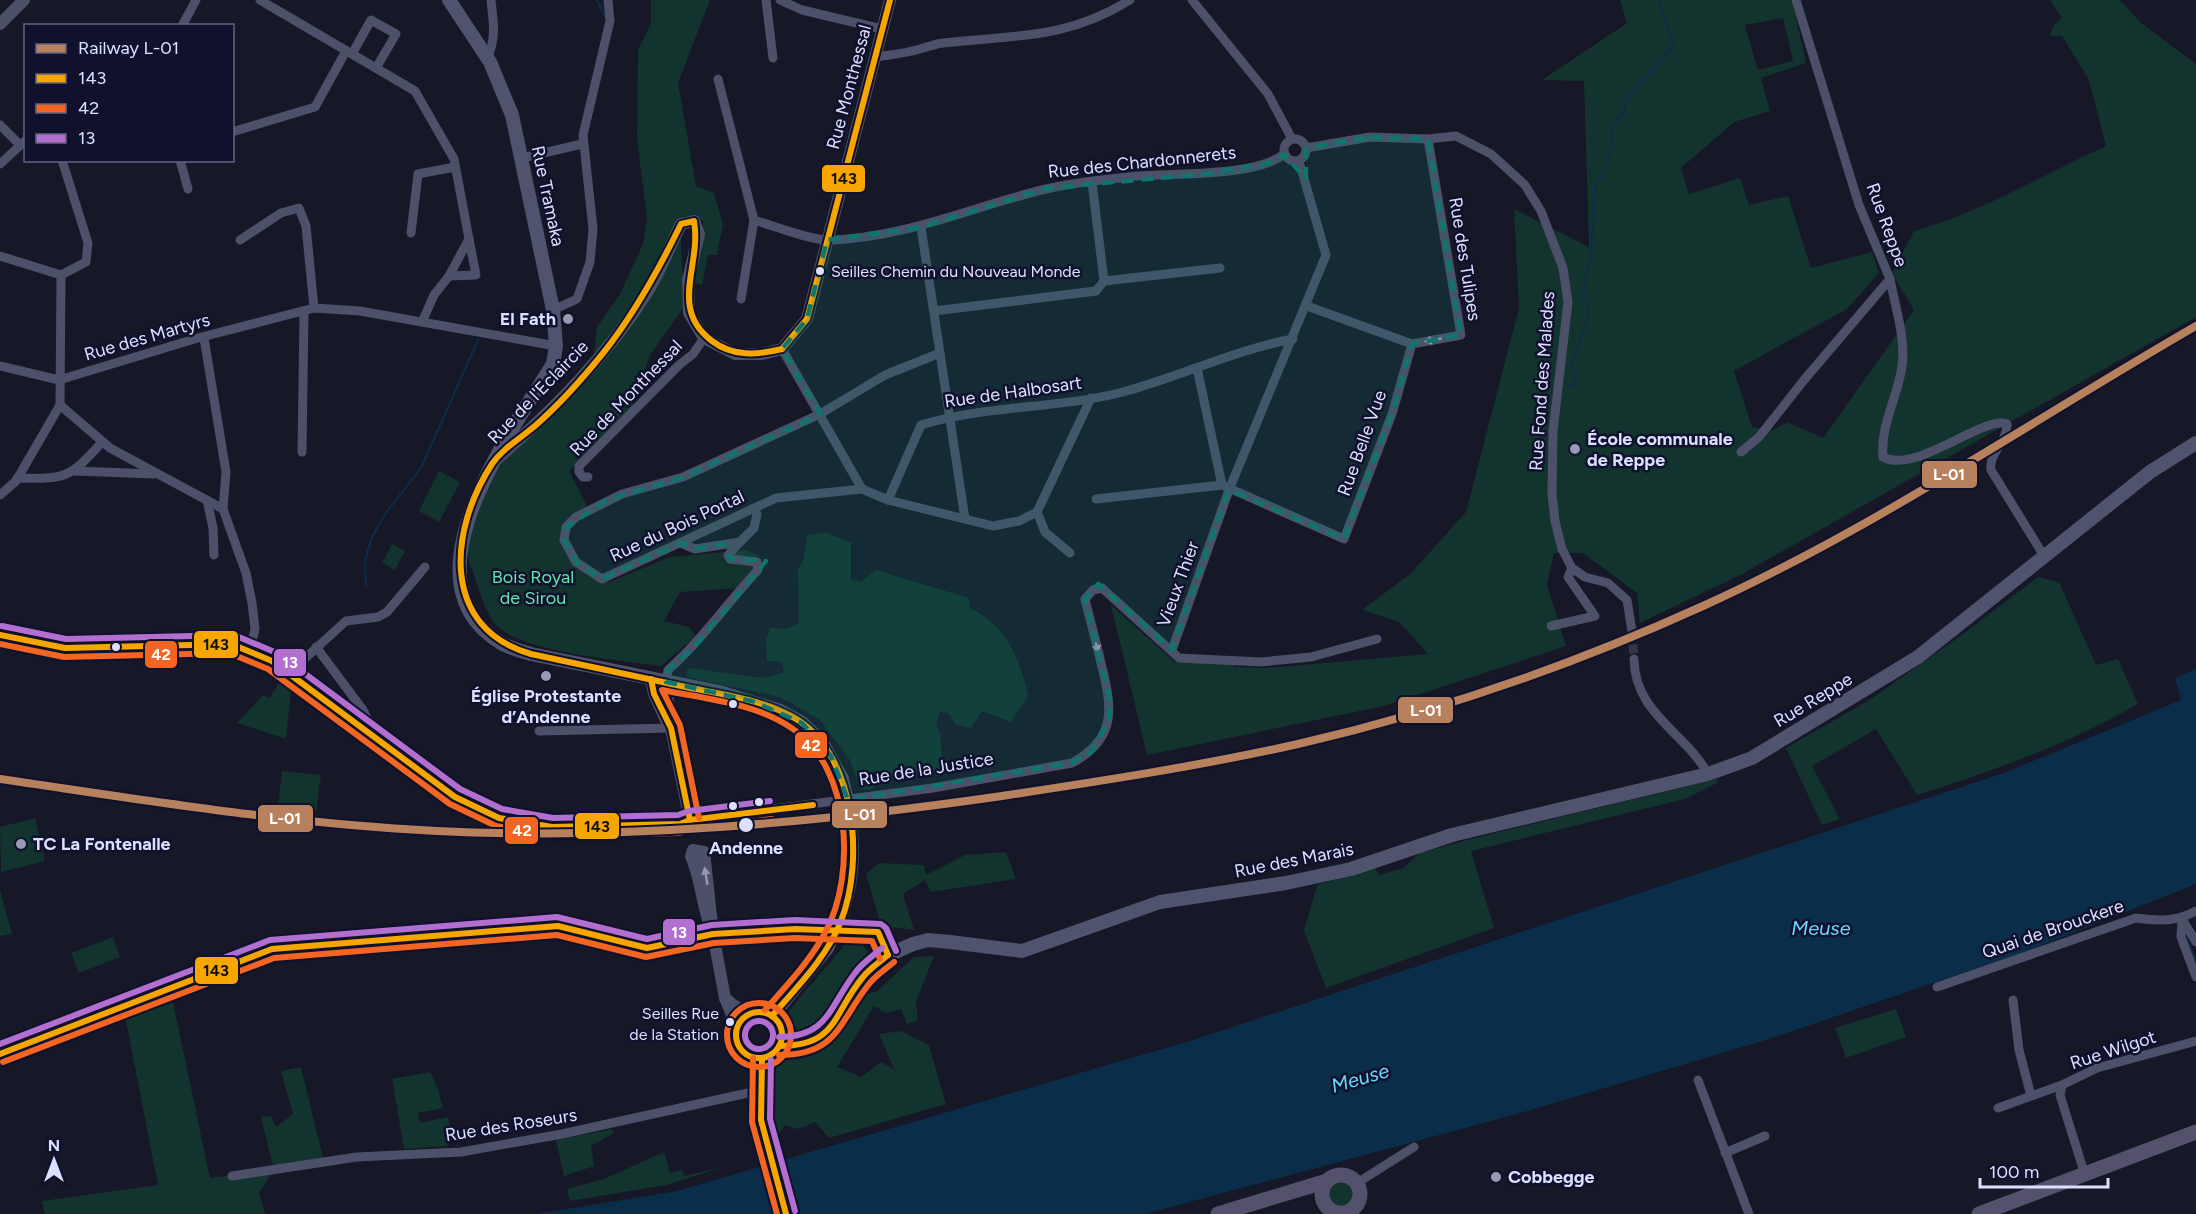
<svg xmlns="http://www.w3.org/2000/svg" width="2196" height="1214" viewBox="0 0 2196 1214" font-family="Figtree,sans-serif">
<rect width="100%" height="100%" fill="#161727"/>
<g fill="#13332e" fill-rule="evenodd">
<path d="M651,0H710L678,83L696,186L714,193L723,224L717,255H708L702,285L692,283L703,222L695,217L684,216L680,223L684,307L650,355L629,416L569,471L589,510L576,517L564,540L576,562L609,582L670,557L746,550L758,556V570L740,588L680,592L664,621L689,627L696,636L661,666C621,660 525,653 497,626C483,612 474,570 465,550L493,463L593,365L597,327L620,294L643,244L647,219L637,139L638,50L651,23Z"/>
<path d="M1620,0H1792L1806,63L1761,78L1770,111L1734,122L1681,168L1689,194L1740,178L1749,205L1788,196L1811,268L1872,252L1879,273L1847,309L1734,371L1752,427L1773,430L1787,422L1823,438L1914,310L1892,273L1914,231C1982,212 2042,175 2106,146L2089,80L2062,36H2049L2054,25L2062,18L2050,0H2120L2141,23L2196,64V317L1744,573L1640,623L1637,593L1583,553H1554L1547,585L1566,646L1384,706L1147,755L1111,605L1175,662L1233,664L1234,667L1267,668L1428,654L1399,622L1362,610L1410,574L1466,512L1519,308L1514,209L1589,247L1584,81L1542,80L1627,23ZM1783,18L1793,61L1758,70L1745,25Z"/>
<path d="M439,471L460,482L439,522L419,511Z"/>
<path d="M827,533L851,543V580L861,582L876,570L969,598L970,608C1005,624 1021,660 1028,696L1011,722L982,711L971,728L955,724L949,713L940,712L936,725L940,733L943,772L877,781L873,789L861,790L850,760L820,720L780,697L686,677L688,668L764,678L784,672L782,662L767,661L766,641L770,628L786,629L799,623L798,570L804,558L807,535Z"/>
<path d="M392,544L405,551L395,570L382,563Z"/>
<path d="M2038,577L2059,582L2096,665L2118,659L2138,704C2072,743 1990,772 1917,795L1876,729L1812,766L1840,819L1822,825L1786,748L1871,699L1963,634Z"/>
<path d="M282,677L292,683L286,739L237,723L263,695L270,698Z"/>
<path d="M282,771L321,775L316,812L278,808Z"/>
<path d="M1717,779V783L1685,799L1471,851L1494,928L1326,988L1304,931L1317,885L1375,868L1379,875L1403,868L1420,853L1467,840Z"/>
<path d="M35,818L45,861L1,872L0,827Z"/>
<path d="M1006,852L1016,879L931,892L925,880L903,894L914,930L881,926L866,874L879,863L924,865L926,875L965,855Z"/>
<path d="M0,890L12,934L0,936Z"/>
<path d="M113,937L120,957L79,973L71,953Z"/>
<path d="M858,939L873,959L818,1033L806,1040L793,1038L785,1029L787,1014L796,1002L845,945Z"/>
<path d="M934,956L916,1002L918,1021L907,1024L901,1009L886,1013L874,1006L837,1067L861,1077L881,1062L894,1069L879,1034L901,1031L929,1045L946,1104L829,1138L815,1122L798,1129L785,1125L775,1138L767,1105L770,1068C786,1052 805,1055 825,1041C839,1032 850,1009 860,995L876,992L914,957Z"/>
<path d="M170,988L210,1178L274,1170L259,1193L265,1214H45L42,1201L158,1185L123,1006Z"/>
<path d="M1896,1009L1906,1037L1846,1058L1835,1028Z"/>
<path d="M301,1067L323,1158L273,1166L261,1117L271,1116L276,1127L293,1114L281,1071Z"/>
<path d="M430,1072L438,1089L443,1108L418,1113L420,1123L448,1117L452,1136L447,1146L404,1149L392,1079Z"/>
<path d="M612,1129L614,1133L591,1146L594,1166L564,1176L556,1140Z"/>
<path d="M664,1152L670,1173L682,1170L684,1176L724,1167L666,1185L570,1201L567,1189L604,1179Z"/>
<circle cx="1341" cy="1194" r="12"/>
</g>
<path fill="#0a2e4a" d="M2196,669V884L2027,951L1766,1040L1517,1114L1145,1214H537L677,1191L1193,1040L2004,773L2181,700L2175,678Z"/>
<path fill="#161727" d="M779,1159L793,1201L796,1214H776L774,1210L761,1164Z"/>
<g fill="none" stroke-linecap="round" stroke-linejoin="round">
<g stroke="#0a2e4a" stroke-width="2">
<path d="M597,0L604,15"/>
<path d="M1567,385L1573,386C1576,378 1572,370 1573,362C1579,337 1597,317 1583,291L1592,249L1595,186L1607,169L1612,139L1611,126L1625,112V101L1674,45L1658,0"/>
<path d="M366,586C366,578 364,567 366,558C372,522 403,494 422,466L478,340"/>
<path d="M2187,938L2196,962"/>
</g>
<path stroke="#343547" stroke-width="9" stroke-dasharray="9 4.5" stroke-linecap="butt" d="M1632,631L1634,659"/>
<g stroke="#4c5068" stroke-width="9">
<path d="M260,0L415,91L454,159L469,239L449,276L434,295L422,322"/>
<path d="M766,0L773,58"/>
<path d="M780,0L802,10L882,29"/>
<path d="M1192,0L1268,94L1292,139"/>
<path d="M182,26L196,0"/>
<path d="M352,54L371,20L396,34L376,68"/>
<path d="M876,57C888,55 900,54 912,51C923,49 933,44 943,43C1014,35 1066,40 1130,0"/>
<path d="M487,58C497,39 493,20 491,0"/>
<path d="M718,79L754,220L741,299"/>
<path d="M0,125L20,145"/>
<path d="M232,132L315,107L346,51"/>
<circle cx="1295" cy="150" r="11"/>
<path d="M1306,148L1370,137L1428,139L1456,136L1491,154L1525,185L1541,211L1563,268L1568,302L1553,431L1552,494L1555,521L1562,549L1572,568L1585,577L1608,583L1627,600L1632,631"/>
<path d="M522,158L582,144"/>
<path d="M180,160L188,189"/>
<path d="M0,164L26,140"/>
<path d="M1092,182L1104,281L1220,268"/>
<path d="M754,220C775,226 809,240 829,240C905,238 974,206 1046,189C1075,182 1107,179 1137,176C1174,173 1256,177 1284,154"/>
<path d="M921,227L965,519"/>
<path d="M411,233L418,174L455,167"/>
<path d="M240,240L281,213L299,208L306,226L314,308"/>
<path d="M0,256L61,275L86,262L88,243L62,160"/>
<path d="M449,276L476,275L469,239"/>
<path d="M1890,279C1895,306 1906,339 1902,366C1898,397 1880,425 1883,457C1915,475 1983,415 2007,424C2008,441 1988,454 1991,470L2044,556"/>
<path d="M553,310L577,299L590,262L593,229L583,135L610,21L608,0"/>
<path d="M934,311L1096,291L1104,281"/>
<path d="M204,338L226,472L223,509L246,573L252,603L255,629L250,651"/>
<path d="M1412,344L1461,335L1428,139"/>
<path d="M782,349L862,489L888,500L921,425C986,405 1054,409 1119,393C1178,378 1233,350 1293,339"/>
<path d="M0,366L59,380L198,338L314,308L360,311L556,346"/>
<path d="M1197,368L1222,485L1344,539L1392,414L1412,344L1307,306"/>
<path d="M60,405L110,448L223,509"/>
<path d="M302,452L304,313"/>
<path d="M1741,452L1759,437L1804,380L1890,279L1859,205L1796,0"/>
<path d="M74,471L154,474"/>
<path d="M588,477H583L579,472V466L679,365L693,354L704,338"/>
<path d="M17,478C66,479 69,479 102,442"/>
<path d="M862,489L776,498L602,579L576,562L564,540L566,527L576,517L622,494L683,477L820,414L885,375L940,353"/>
<path d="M0,495L16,481L60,405L61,275"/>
<path d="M1096,499L1222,485"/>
<path d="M207,500L213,528L214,555"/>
<path d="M888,500L993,526L1019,521L1037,512L1091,398"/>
<path d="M1037,512L1045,532L1070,553"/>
<path d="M681,543L695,549L740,542L754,528L757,514L754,508"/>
<path d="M1551,626L1595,616L1568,577L1572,568"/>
<path d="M316,647L363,710L376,736"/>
<path d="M1172,650L1229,490L1326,255L1299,161"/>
<path d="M1634,659C1635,714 1684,731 1708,774"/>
<path d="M290,672L346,621L378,617L387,612L425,567"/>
<path d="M666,682L668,670C702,640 727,603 758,570L757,562L730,559L728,555L740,542"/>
<path d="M539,731L671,728"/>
<path d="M690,820L933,788L1072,763C1118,738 1112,707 1101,663C1096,641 1090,620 1085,599L1093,590L1102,588L1179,658L1261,662L1311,657L1377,639"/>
<path d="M2182,919L2181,937L2196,977"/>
<path d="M2182,919L2196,942"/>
<path d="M1937,987L2136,918C2159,921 2176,922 2196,911"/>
<path d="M2013,1000L2019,1050L2030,1092L2034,1095"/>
<path d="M1698,1080L1749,1214"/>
<path d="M1998,1108L2062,1085"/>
<path d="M1725,1153L1765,1136"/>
<path d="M2085,1175L2060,1095L2062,1085L2097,1068L2196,1041"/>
<path d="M232,1176L357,1157L461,1152L562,1134L757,1091"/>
<path d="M1357,1183L1414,1147"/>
</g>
<g stroke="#4c5068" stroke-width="12">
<path d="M0,24L24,0"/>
<path d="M497,459C554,409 608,355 648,291C661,270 670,246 681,224L694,221L699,234L688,280L689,313L704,338L735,354H762L782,349L807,319L890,0"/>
<path d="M0,635L65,648L214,643L231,644L272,661L455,797L499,818L552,827L680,824L690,820L671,728L666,682"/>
<path d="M651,679L654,694L666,720"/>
<path d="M713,934C702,909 702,881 691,856L693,850L704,852L713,934L725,998L737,1027"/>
<path d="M725,998L733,1005L751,1014"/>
<path d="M0,1054L272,949L558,926L647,948L713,934L795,929L878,932L888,955"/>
</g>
<g stroke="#4f536d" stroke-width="14">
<path d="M449,0L490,62L512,115L553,310L556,346L553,364C512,431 399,581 501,643C509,648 521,651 531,654L719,692L780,711L802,723L821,741L842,779"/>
<circle cx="759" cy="1035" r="23"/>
<path d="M772,1016L827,948"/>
<path d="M779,1046L799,1048L814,1043L826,1034L864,976L888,955L913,944L928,940L950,942L1022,951L1160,902L1286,883L1351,869L1452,835L1708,774L1752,758L1918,657L2150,472L2196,443"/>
<path d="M762,1059C753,1121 769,1156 786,1214"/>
</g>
<g stroke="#54516d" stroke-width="15">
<circle cx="1341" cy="1194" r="19"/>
<path d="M1218,1214L1327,1181"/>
<path d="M1979,1214L2196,1132"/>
</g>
<path stroke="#4f536d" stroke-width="14" d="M827,948C857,891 857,841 842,779"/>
<g stroke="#10112d" stroke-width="10">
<g id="bus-1">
<path d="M782,349L807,319L890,0"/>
<path d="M0,635L65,648L231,644L272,661L455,797L499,818L552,827L680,824L690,820L813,805"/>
<path d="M651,679L654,694L671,728L690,820"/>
<circle cx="759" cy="1035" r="23"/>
<path d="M772,1016C797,987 827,957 841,921C865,860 856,750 791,716C759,699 721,694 686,687C635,676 583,665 531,654C440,628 449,530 492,464C503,448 521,438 536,425C561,403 583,378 604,352C635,313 659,269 681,224L694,221C702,265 668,308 712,341C733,357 757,355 782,349"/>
<path d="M779,1046C838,1046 832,1014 863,977C870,968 880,962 888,955"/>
<path d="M0,1054L272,949L558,926L647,948L713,934L795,929L878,932L888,955"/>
<path d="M762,1059L761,1120L786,1214"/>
</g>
</g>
<g stroke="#10112d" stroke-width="10">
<g id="bus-2">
<path d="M0,644L64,657L229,653L268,669L450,804L496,826L551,836L680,833L692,829L772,819"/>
<path d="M699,818L680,725L662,690C706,699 756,703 793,729C851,767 856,874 826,931C811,960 787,985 765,1010"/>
<circle cx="759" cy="1035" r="32"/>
<path d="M779,1055C838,1055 838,1023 869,984C876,975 886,969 894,962"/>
<path d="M753,1058L752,1122L777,1214"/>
<path d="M3,1062L274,958L557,935L646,957L714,943L795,938L872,941L880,959"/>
</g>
</g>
<g stroke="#10112d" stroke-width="10">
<g id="bus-3">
<path d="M2,626L66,639L234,635L277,653L460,789L502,809L553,818L678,815L689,811L770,801"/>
<circle cx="759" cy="1035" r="14"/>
<path d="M779,1037C828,1037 829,1007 855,973C862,963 873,956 882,948"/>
<path d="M0,1044L270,940L557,917L647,939L712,925L795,920L881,924L886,928L896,951"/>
<path d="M771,1060L770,1119L795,1211"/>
</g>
</g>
<use href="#bus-1" stroke="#f7a600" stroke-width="6"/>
<use href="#bus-2" stroke="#f26522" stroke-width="6"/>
<use href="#bus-3" stroke="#b36fd0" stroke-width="6"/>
<g stroke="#10112d" stroke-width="12">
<path id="rail-1" d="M0,779C145,800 290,824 437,831C626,840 814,823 1002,796C1101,781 1200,766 1298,744C1437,712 1573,665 1703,606C1875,528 2033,420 2196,326"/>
</g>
<use href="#rail-1" stroke="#b6815c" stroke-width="8"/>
</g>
<defs><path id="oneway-solid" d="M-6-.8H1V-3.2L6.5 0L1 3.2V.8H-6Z" transform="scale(1.5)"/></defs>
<g fill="#9498b4">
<use href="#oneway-solid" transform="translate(1433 340) rotate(169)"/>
<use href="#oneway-solid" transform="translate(1096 644) rotate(76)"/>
<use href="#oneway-solid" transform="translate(706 876) rotate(-99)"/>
</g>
<path fill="#0f766e" fill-opacity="0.2" stroke="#0f766e" stroke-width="4.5" stroke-dasharray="12 8" stroke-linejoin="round" d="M1370,137L1428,139L1461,335L1412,344L1392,414L1344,539L1229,490L1172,650L1098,584L1085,599L1111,702L1109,721L1090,753L1072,763L848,800L831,756L802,723L752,701L666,682L668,670L694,647L766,561L730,559L724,544L695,549L681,543L602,579L576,562L564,540L566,527L606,500L683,477L820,414L782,349L807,319L827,240L921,227L1047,188L1205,174L1274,162L1284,154L1306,179V148Z"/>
<g fill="#dce0ff" stroke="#10112d" stroke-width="2">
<circle cx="820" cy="271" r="5"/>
<circle cx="116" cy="647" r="5"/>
<circle cx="733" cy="704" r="5"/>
<circle cx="759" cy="802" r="5"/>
<circle cx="733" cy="806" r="5"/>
<circle cx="746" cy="825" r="8"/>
<circle cx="730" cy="1022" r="5"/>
</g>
<g fill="#979ab3" stroke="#10112d" stroke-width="2">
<circle cx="568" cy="319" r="6"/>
<circle cx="1575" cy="449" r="6"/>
<circle cx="546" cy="676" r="6"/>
<circle cx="21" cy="844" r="6"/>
<circle cx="1496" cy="1177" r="6"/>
</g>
<g text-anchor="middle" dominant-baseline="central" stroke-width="5" stroke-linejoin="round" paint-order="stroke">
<g font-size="16" fill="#dce0ff" stroke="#10112d" text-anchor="start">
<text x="831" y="271">Seilles Chemin du Nouveau Monde</text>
<text x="719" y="1013" text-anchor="end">Seilles Rue<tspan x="719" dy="21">de la Station</tspan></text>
</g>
<g font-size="18" fill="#dce0ff" stroke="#10112d">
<text transform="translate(849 87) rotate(-75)">Rue Monthessal</text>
<text transform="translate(1142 162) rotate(-6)">Rue des Chardonnerets</text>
<text transform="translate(548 196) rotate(78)">Rue Tramaka</text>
<text transform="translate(1887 225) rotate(70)">Rue Reppe</text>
<text transform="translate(1465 259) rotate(81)">Rue des Tulipes</text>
<text transform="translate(147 337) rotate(-16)">Rue des Martyrs</text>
<text transform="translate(1542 381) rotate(-86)">Rue Fond des Malades</text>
<text transform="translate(538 392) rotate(-46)">Rue de l'Eclaircie</text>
<text transform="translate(1013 392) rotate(-8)">Rue de Halbosart</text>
<text transform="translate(626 398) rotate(-46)">Rue de Monthessal</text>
<text transform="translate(1362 443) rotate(-70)">Rue Belle Vue</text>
<text transform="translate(677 526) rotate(-25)">Rue du Bois Portal</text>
<text transform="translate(1178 584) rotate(-70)">Vieux Thier</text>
<text transform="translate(1813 700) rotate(-31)">Rue Reppe</text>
<text transform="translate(926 769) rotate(-9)">Rue de la Justice</text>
<text transform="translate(1294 860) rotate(-11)">Rue des Marais</text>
<text transform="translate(2053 929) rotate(-19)">Quai de Brouckere</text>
<text transform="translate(2113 1050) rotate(-18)">Rue Wilgot</text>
<text transform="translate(511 1125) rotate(-9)">Rue des Roseurs</text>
</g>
<g font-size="18" font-weight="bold" fill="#dce0ff" stroke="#10112d" text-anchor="start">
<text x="556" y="319" text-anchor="end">El Fath</text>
<text x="1587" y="439">École communale<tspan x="1587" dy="21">de Reppe</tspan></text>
<text x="546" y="696" text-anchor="middle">Église Protestante<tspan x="546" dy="21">d’Andenne</tspan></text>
<text x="33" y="844">TC La Fontenalle</text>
<text x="1508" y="1177">Cobbegge</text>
</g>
<g font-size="18" fill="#62e6aa" stroke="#10112d">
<text x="533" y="577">Bois Royal<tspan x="533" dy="21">de Sirou</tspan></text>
</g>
<g font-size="18" font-weight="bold" fill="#dce0ff" stroke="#10112d">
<text x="746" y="848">Andenne</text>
</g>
<g font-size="20" font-style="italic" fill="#6ad9ff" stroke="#10112d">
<text x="1821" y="928">Meuse</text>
<text transform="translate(1360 1078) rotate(-16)">Meuse</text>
</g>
</g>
<g stroke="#10112d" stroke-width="2">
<rect x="821" y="164" width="45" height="29" rx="6" fill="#f7a600"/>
<rect x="1921" y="460" width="57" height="29" rx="6" fill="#b6815c"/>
<rect x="193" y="630" width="46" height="29" rx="6" fill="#f7a600"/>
<rect x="144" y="640" width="34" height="29" rx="6" fill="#f26522"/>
<rect x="273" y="648" width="34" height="29" rx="6" fill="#b36fd0"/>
<rect x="1397" y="696" width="57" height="28" rx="6" fill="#b6815c"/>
<rect x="794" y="731" width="34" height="28" rx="6" fill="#f26522"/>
<rect x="831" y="800" width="57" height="29" rx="6" fill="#b6815c"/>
<rect x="257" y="804" width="57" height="29" rx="6" fill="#b6815c"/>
<rect x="574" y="812" width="46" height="28" rx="6" fill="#f7a600"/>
<rect x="504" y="816" width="35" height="29" rx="6" fill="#f26522"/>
<rect x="662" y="918" width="34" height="28" rx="6" fill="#b36fd0"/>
<rect x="194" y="956" width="45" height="29" rx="6" fill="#f7a600"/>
</g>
<g font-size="16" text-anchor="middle" font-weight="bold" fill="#fff">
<text x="1949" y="480">L-01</text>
<text x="161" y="660">42</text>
<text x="290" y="668">13</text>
<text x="1426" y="716">L-01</text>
<text x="811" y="751">42</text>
<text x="860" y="820">L-01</text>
<text x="285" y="824">L-01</text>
<text x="522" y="836">42</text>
<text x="679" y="938">13</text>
</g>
<g font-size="16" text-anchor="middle" font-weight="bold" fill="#111">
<text x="844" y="184">143</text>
<text x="216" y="650">143</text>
<text x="597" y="832">143</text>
<text x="216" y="976">143</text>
</g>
<rect x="24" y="24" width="210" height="138" fill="#10112d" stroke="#626481" stroke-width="1.5"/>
<rect x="36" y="44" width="30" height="9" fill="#b6815c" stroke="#626481" stroke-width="1.5"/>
<text x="78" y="54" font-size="18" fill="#dce0ff">Railway L-01</text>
<rect x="36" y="74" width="30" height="9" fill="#f7a600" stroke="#626481" stroke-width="1.5"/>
<text x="78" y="84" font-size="18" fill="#dce0ff">143</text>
<rect x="36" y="104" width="30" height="9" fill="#f26522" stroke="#626481" stroke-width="1.5"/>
<text x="78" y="114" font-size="18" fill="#dce0ff">42</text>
<rect x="36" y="134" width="30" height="9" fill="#b36fd0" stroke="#626481" stroke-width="1.5"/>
<text x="78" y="144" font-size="18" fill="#dce0ff">13</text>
<g transform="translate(54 1160)" stroke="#10112d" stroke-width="4.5" paint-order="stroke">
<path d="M0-4.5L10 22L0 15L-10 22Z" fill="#dce0ff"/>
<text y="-9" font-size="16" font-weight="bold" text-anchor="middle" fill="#dce0ff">N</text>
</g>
<path d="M1980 1178v9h128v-9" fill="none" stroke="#dce0ff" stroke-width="3"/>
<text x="1989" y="1178" font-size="18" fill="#dce0ff" stroke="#10112d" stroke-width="4.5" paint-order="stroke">100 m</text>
</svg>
